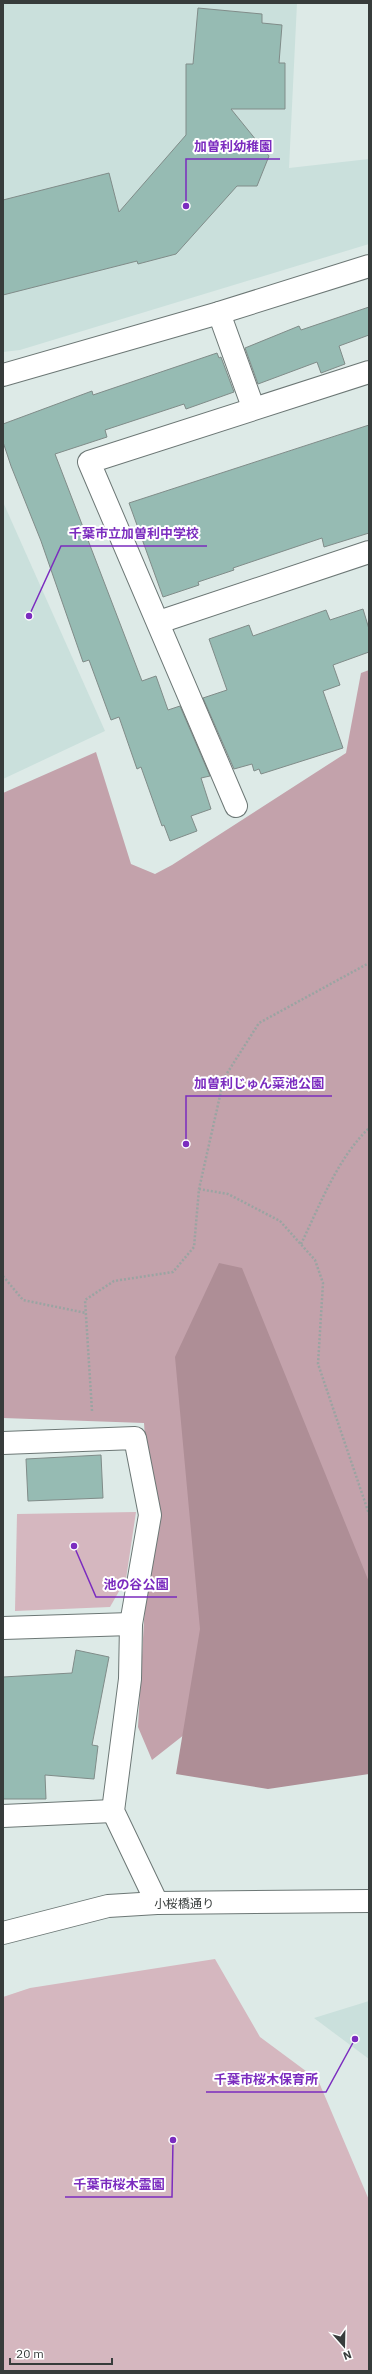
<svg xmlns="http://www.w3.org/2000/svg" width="372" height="2374" viewBox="0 0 372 2374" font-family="'IBM Plex Sans','Noto Sans JP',sans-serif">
<rect width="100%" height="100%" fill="#ddeae7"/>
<g fill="#cae0dc">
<path d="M3,3H297L289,168L369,159V244L20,350L3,352Z"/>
<path d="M3,502L105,731L3,779Z"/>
<path d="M369,2001V2059L314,2018Z"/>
</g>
<g fill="#d5b7bf">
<path d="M136,1512L126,1579L110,1607L15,1611L17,1514Z"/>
<path d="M215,1959L260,2037L318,2080L369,2200V2371H3V1997L30,1988Z"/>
</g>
<path fill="#c3a2ab" d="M369,670V1634L221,1541L194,1727L152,1760L138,1727L150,1515L144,1423L3,1418V793L96,752L131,864L155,874L172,865L346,753L361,673Z"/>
<path fill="#ae8e96" d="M219,1263L242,1268L369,1582V1774L268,1789L176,1774L200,1629L175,1357Z"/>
<g fill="#96bbb3" stroke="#808c89">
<path d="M198,8L262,14V23L282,25L279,63H285V109H231L269,156L257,186H237L176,254L138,264L137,261L3,295V200L109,173L119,212L186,135V64H193Z"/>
<path d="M369,307V335L339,346L345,364L321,373L317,362L258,384L245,348L299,326L301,330Z"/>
<path d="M217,353L219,358L221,357L234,392L186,409L184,404L105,430L107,437L55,454L142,681L156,676L168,710L180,706L210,776L201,778L211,809L191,816L197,831L170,841L164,825L162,826L141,767L137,769L119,717L111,720L89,660L83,662L41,541L11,466L3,442V424L92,391L93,395Z"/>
<path d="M369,425V533L324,547L322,538L233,568L234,570L198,582L199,585L163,597L129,503Z"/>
<path d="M363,609L369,629V652L333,665L340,685L323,691L343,748L261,774L259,769L254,771L252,764L234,769L203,698L227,690L209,639L249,625L253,636L326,610L330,620Z"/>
<path d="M101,1455L103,1498L28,1501L26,1459Z"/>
<path d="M76,1650L109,1657L92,1745L98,1746L94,1779L45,1775L46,1799H3V1677L72,1673Z"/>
</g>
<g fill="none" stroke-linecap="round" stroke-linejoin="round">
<g stroke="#6c7775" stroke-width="24">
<g id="street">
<path d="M219,313L253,407"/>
<path d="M159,622L369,552"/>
<path d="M236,806L89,462L369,372"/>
<path d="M3,1443L135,1438L150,1515L131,1624L130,1679L113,1811L157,1903"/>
<path d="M3,1628L131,1624"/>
<path d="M3,1816L113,1811"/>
</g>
</g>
<g stroke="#6c7775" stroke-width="24">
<g id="secondary">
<path d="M3,375L219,313L369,266"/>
<path d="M3,1933L108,1906L157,1903L369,1901"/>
</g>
</g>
<g stroke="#9aa4a2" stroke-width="2.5" stroke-dasharray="2 2" stroke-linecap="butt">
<path d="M199,1189L228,1194L280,1221L315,1260L323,1283L318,1364L369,1514"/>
<path d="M301,1244C320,1205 337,1159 369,1128"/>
<path d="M3,1276L23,1300L86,1313"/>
<path d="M92,1411L85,1300L114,1281L173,1272L194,1247L199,1189L224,1078L259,1023L369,963"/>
</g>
<use href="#street" stroke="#fff" stroke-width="22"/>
<use href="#secondary" stroke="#fff" stroke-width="22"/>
</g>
<g text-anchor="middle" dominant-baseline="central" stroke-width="4" stroke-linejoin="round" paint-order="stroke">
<g font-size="12" fill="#373c3b" stroke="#fff">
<text x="184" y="1903">小桜橋通り</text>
</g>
</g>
<path fill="none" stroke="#7b2cbf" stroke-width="1.5" d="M186 206L186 159H280M29 616L61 546H207M186 1144L186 1096H332M74 1546L96 1597H177M355 2039L326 2092H206M173 2140L172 2197H65"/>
<g fill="#7b2cbf" stroke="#fff" stroke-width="1.5">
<circle cx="186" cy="206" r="4"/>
<circle cx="29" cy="616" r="4"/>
<circle cx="186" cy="1144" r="4"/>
<circle cx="74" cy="1546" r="4"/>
<circle cx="355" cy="2039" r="4"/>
<circle cx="173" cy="2140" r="4"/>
</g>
<g font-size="13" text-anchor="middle" font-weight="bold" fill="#7b2cbf" stroke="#fff" stroke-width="4" stroke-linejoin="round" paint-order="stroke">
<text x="233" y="151">加曽利幼稚園</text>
<text x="134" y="538">千葉市立加曽利中学校</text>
<text x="259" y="1088">加曽利じゅん菜池公園</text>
<text x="136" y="1589">池の谷公園</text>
<text x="266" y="2084">千葉市桜木保育所</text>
<text x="119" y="2189">千葉市桜木霊園</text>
</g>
<rect width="372" height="2374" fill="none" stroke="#373c3b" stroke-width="8"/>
<g transform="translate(344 2346) rotate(160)" stroke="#ffffff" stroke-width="3" paint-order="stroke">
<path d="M0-3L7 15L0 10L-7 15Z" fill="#373c3b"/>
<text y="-6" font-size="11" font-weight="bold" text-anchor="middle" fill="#373c3b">N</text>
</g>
<path d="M10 2358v6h102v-6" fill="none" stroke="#373c3b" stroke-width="2"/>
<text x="16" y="2358" font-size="12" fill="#373c3b" stroke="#ffffff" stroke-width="3" paint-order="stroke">20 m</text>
</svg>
